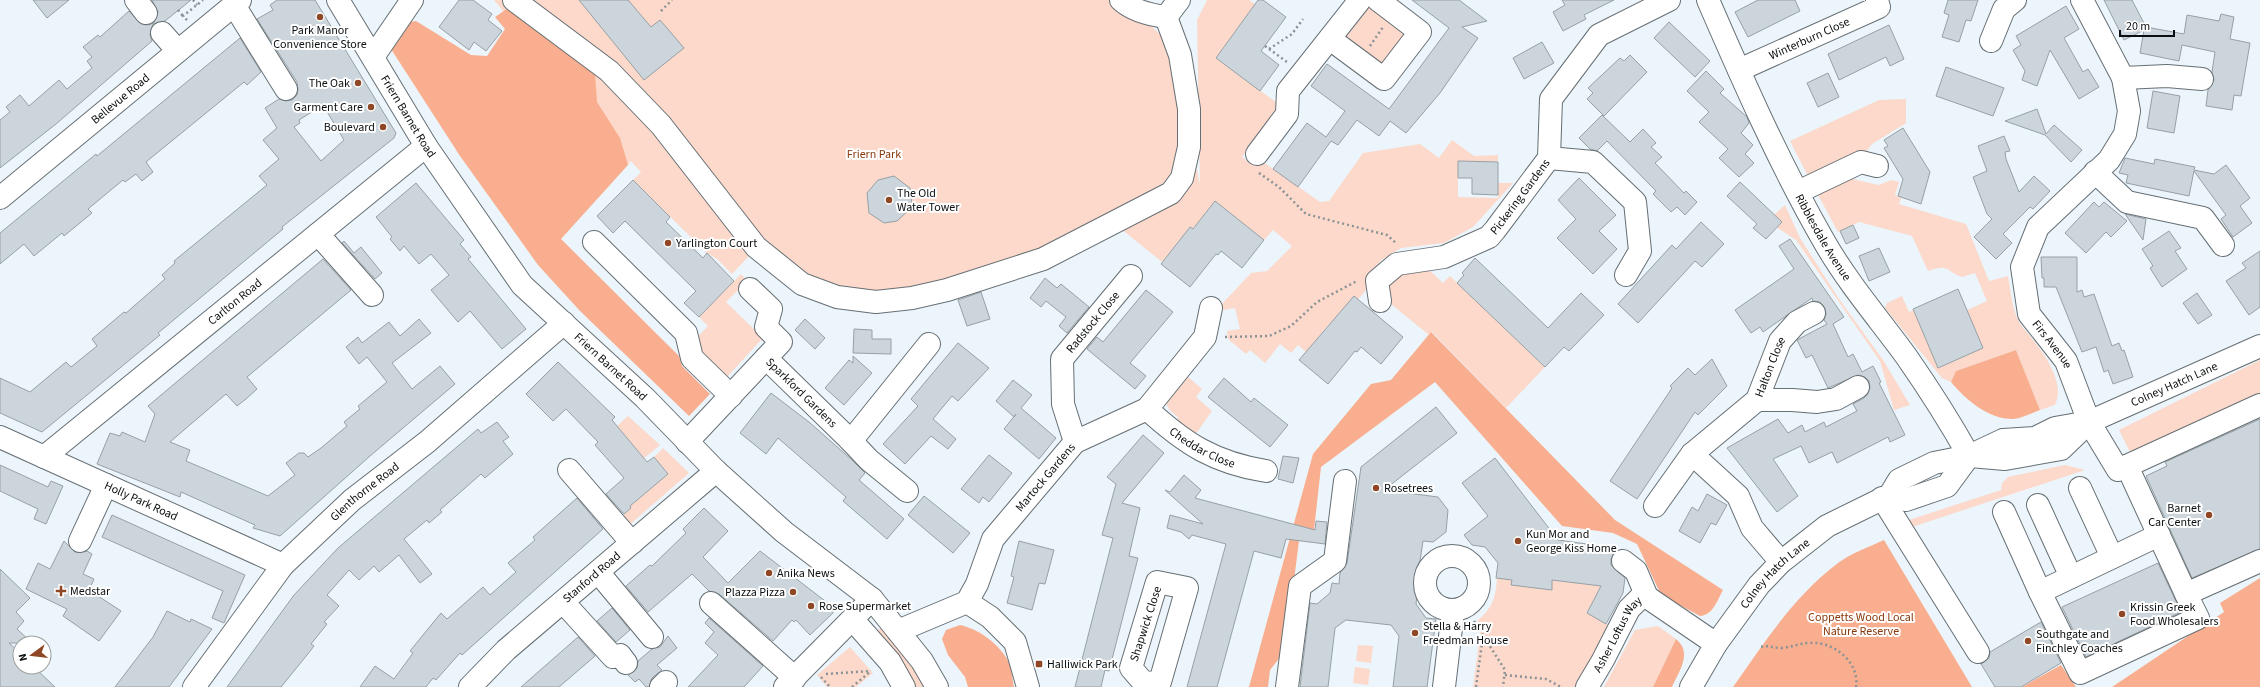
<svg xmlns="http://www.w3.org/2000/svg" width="2260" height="687" viewBox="0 0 2260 687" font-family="'Source Sans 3',sans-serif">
<rect width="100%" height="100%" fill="#ebf5fb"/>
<g fill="#fcd9ca">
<path d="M494,0H1114L1142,17L1168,42L1200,184L1197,20L1207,0H1249L1255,4L1216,58L1280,105L1242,157L1254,166L1259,159L1320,202L1329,201L1363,153L1420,144L1439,158L1452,140L1474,156L1498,155V161H1458V197L1498,198V183H1513L1473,227L1444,243L1401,248L1380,261C1372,291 1353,304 1331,325L1329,324L1306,352L1298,345L1291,353L1280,344L1265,363L1250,350L1246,354L1228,339L1227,331L1240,329L1235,308L1223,310L1222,304L1251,273L1267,271L1292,246L1273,230L1264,240L1215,201L1193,229L1190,227L1162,262L1120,228L895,309L751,254L732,274L717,259L707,253L633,180L641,172L631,161L628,165Z"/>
<path d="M1370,5L1408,33L1381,69L1343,41Z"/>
<path d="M1906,99V123L1872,144L1866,152L1809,178L1790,141L1879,100Z"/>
<path d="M1848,178L1878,185L1892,180L1899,182L1895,195L1901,198L1899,204L1966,224L1989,281L2008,276C2011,293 2012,309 2020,324C2023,328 2027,332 2030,336C2044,353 2066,383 2055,405L2040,410L2016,350L1956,371L1951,382L1942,378L1885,308L1887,303L1902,296L1909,312L1914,310L1939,368L1983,348L1967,310L1987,301L1975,273L1962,277C1946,272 1950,263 1928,271L1912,236L1859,222L1838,232L1817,193Z"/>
<path d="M1785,205L1800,238L1839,299L1883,360L1910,405L1894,410L1880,361L1796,240L1776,227L1774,215Z"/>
<path d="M1427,268L1443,283L1450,276L1545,367L1506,408L1432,332L1429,335L1391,304L1386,296L1389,282L1407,270Z"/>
<path d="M741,274L747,281L726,302L763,338L725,379L690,345L708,326L699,317Z"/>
<path d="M2260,360V395L2132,456L2119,430Z"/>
<path d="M1187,376L1202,389L1196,397L1212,411L1195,435L1178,424V417C1172,412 1166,409 1167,401Z"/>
<path d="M628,416L660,445L644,458L617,426Z"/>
<path d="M663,448L689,473L628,526L621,517L631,508L630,506L668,474L654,457Z"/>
<path d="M2065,465L2085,470L1912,527L1909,520L2001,490L2002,483L2008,477Z"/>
<path d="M1497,578L1512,580L1511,585L1552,589V580L1601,586L1587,613L1612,627L1579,687H1473L1481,627L1477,621C1492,609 1496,597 1497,578Z"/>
<path d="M882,625L929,687H915L905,669L875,635Z"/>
<path d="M1658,626L1676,639L1653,687H1604L1635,630Z"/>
<path d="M1358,645L1373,646L1371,663L1356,661Z"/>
<path d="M850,647L873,673L856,687H827L817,675Z"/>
<path d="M1355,667L1370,669L1368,685L1353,683Z"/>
</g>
<g fill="#f9af8f">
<path d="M508,8L595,73L597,102L620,138L628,165L561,239L679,356L682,366L710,394L689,416L580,311L538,265L460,156L391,49L403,23L416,21L471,55L487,56L505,29L495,17Z"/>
<path d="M1431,332L1615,520L1723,590C1717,601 1713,615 1700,616L1661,595L1637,544L1613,533L1562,526L1435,382L1321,467L1314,530L1307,529L1305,541H1299L1285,651L1270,670L1268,687H1249L1313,454L1371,384L1391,380Z"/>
<path d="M2016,350L2040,410C2032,413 2022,418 2013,419C1988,419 1966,400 1951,382L1956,371Z"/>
<path d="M1884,540L1972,687H1733C1764,643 1794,596 1838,563C1851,553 1869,547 1884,540Z"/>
<path d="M2260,578V687H2112L2224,612L2220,603Z"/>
<path d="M960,625C978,629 997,642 1007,659C1012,666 1012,679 1014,687H968L965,677L948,655L942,639L946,630Z"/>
<path d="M1676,639C1693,653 1679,671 1672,687H1653Z"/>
<path d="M2061,665L2076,687H2022Z"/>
</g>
<g fill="#cbd5db" stroke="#96a0a5" fill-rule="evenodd">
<path d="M33,0H69L47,18Z"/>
<path d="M152,0H191L165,21L153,24L150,35L152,41L56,124L0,168V120L10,112L6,107L20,95L29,106L59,80L67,89L92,68L87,61L92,57L83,47L98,35L100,37L129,11L141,24L148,25L154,23L158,12Z"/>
<path d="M277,0H315L396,133L394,138L282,227L283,229L158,333L160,335L42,432L0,413V378L30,392L66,362L71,367L97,346L92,339L124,312L126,313L165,279L162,275L175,263L174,261L267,185L259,176L279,159L263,140L277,128L265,108L279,99L286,101L292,100L297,95L298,89L297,82L257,19L273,10L270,5ZM323,105L344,140L321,161L294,127L300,123L299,120Z"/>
<path d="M459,0H473L492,14L488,20L502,31L486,51L474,42L469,50L439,27Z"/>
<path d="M579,0H628L651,27L660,20L684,48L644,80Z"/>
<path d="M1258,0H1263L1286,17L1261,51L1279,65L1260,91L1216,58Z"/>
<path d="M1412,0H1459L1487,21L1462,27L1478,38L1440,93L1406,133L1390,121L1379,136L1357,120L1338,145L1331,141L1298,187L1273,169L1307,123L1326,137L1345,111L1311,86L1327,64L1389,109L1449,28Z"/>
<path d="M1562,0H1614L1584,15L1586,19L1563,31L1553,12L1565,5Z"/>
<path d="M1758,0H1795L1800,11L1748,37L1735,12Z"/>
<path d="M1948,0H1978L1971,21L1966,20L1959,42L1942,37L1949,15L1944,13Z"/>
<path d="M2104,0H2132L2146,27L2184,34L2187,15L2219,21L2221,14L2234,17L2230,39L2250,43L2241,96L2234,95L2232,110L2206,106L2208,90L2214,80L2212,72L2215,52L2182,45L2179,61L2140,53L2144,30L2124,40Z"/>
<path d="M2066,6L2079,29L2064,38L2083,72L2088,69L2099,87L2079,99L2050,50L2037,86L2022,80L2025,71L2013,50L2021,45L2016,36Z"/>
<path d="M1669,22L1710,61L1695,77L1654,38Z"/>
<path d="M1889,25L1904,59L1890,66L1886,57L1839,80L1828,54Z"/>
<path d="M240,38L261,72L247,85L244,82L146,162L153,172L142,181L136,174L125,182L123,180L88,209L92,213L64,236L62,233L34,256L24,244L0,264V233L96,154L97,156Z"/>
<path d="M1542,42L1554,63L1524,79L1513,58Z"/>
<path d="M1630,55L1647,72L1604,116L1587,99L1593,93L1588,88L1620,58L1624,61Z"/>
<path d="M1946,67L2004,88L1993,116L1936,96Z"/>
<path d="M1706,71L1724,89L1720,93L1747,117L1749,123L1741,133L1753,145L1745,154L1754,163L1739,177L1719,158L1728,149L1699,122L1709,112L1687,91Z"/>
<path d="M1828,73L1839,97L1818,107L1807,83Z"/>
<path d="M2153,91L2180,96L2174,133L2147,128Z"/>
<path d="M2037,109L2046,134L2054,125L2082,150L2071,162L2045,135L2005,121Z"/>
<path d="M1602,115L1630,142L1643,129L1656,143L1651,147L1662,157L1655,163L1684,193L1686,191L1697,202L1685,215L1677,207L1671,212L1653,194L1656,191L1607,141L1597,151L1590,149L1579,138Z"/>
<path d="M1903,128L1930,172L1921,204L1898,196L1903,179L1884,148L1888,146L1884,140Z"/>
<path d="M2004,136L2010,151L2005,152L2006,159L2019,192L2034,176L2050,191L2033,209L2030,207L2003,234L2012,243L1996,259L1974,237L1992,219L1987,214L1973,177L1987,171L1978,146Z"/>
<path d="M2125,158L2154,164L2155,159L2195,167L2194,170L2214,174L2226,165L2250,198L2240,206L2252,223L2233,237L2221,219L2226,215L2194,171L2189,196L2126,183L2128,175L2119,173Z"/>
<path d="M1458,161L1498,162V195L1472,194V178H1458Z"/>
<path d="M894,176L910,188L912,207L897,221L884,223L869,213L867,193L878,180Z"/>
<path d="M1579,178L1616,215L1599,231L1617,249L1593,274L1557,238L1576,219L1558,200Z"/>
<path d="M633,180L670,217L666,222L703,258L707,253L734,281L699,317L684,303L696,291L625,221L613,233L597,216Z"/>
<path d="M1740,182L1782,222L1766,239L1753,228L1757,224L1727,196Z"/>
<path d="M416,183L464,240L460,244L471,257L468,259L526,329L502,349L470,311L458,322L431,290L449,275L431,254L419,264L404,246L400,251L390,239L392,237L376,217Z"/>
<path d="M1215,201L1264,240L1242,268L1221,251L1218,255L1216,254L1190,287L1161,264L1190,227L1193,229Z"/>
<path d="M2094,202L2099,207L2104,202L2127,221L2111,237L2106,232L2086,253L2065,233Z"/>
<path d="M2125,214L2146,219L2143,240Z"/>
<path d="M1701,222L1724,244L1702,267L1695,261L1638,323L1618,304L1672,245L1676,249Z"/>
<path d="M1853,225L1859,238L1846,244L1840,231Z"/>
<path d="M2169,231L2181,248L2175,251L2187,269L2162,287L2150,268L2153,266L2142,249Z"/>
<path d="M1790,239L1844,317L1833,324L1848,357L1853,354L1862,372L1873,366L1881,382L1879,383L1905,435L1890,442L1888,437L1837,463L1832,452L1809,463L1801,446L1773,459L1798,496L1777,512L1727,448L1778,419L1788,433L1802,425L1805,432L1824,422L1826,427L1857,411L1853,404L1864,398L1870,388L1869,381L1865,377L1858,375L1828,388L1812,355L1806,358L1797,340L1827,324L1824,320L1826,314L1825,308L1820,302L1813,301L1812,298L1763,332L1760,327L1751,333L1735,310L1794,269L1779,246Z"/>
<path d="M344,241L354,253L361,247L382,273L375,279L342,243Z"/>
<path d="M1879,248L1890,272L1869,281L1859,256Z"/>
<path d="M2260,251V307L2249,315L2226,281L2246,268L2242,263Z"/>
<path d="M2041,257H2077V292L2082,290L2084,297L2094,294L2112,346L2119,343L2122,351L2124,350L2133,377L2113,384L2108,370L2104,372L2096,347L2082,352L2056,287H2044V278H2042Z"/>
<path d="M1475,258L1548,328L1581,293L1604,315L1569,351L1564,347L1545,367L1457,283L1464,275L1462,273Z"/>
<path d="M323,259L351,290L247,377L257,389L246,399L237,406L226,394L170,442L190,450L186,461L268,496L295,475L286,463L299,453H304L308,457L321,448L347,426L344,422L360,409L358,406L387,382L367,357L359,364L346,347L358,337L362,343L389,322L400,336L419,319L431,333L392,363L412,389L440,366L455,384L370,456L280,536L253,528L255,525L181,492L180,497L97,464L110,433L120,436L122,432L145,442L155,414L148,406Z"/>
<path d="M1045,278L1057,288L1061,284L1089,307L1067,333L1059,326L1066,317L1046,301L1041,307L1030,298Z"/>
<path d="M1958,289L1983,348L1938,368L1913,309Z"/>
<path d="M1146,290L1173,312L1130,363L1146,376L1135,389L1087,349L1097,337L1103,342Z"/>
<path d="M981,292L990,319L967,326L958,300Z"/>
<path d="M2197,293L2212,315L2198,324L2183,303Z"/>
<path d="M1354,296L1403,337L1381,364L1361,347L1357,352L1355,351L1328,384L1299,360Z"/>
<path d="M805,319L825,338L815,349L795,330Z"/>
<path d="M854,329L872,330V339H891V354L853,353Z"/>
<path d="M958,343L989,368L958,401L952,396L933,419L956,439L948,449L931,436L905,464L883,444L918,406L911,399Z"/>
<path d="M853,356L872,373L844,405L825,388L849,360L853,363Z"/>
<path d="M1712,359L1727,386L1698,415L1695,412L1637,499L1610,481L1672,388L1670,386L1688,368L1695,375Z"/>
<path d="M558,362L615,417L612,420L647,462L654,457L668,474L630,506L631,508L624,514L606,494L624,478L595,445L598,442L566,409L553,421L526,394Z"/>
<path d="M1224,378L1251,402L1254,398L1288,425L1270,447L1208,397Z"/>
<path d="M1013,380L1032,395L1021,408L1056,438L1039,459L1004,429L1016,414L1014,417L996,401Z"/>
<path d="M771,393L809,422L852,460L865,473L859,480L904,519L887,539L843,501L846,497L778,438L766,454L740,433Z"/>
<path d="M1436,407L1457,433L1384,490L1438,497L1448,510L1446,532L1433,542L1423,541L1415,594H1417L1416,604L1426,618L1436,619L1427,687H1393L1399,636L1391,625L1346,620L1335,628L1328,687H1300L1310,603L1317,604L1330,593L1332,583L1339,584L1340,573L1347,563L1361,467Z"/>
<path d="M2260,419V549L2192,578L2146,476L2167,466L2165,462Z"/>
<path d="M497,422L509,437L503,441L513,454L485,478L481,474L440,510L442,512L429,523L427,520L404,539L432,574L420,583L399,555L379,572L374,566L359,580L349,570L327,595L339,606L324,622L327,624L311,644L314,646L307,655L281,687H227L294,595L338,548L478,429L481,433Z"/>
<path d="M1143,435L1164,453L1122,503L1140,508L1129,556L1138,558L1109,671L1105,670L1101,687H1075L1113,538L1102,535L1116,484L1107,477Z"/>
<path d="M989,455L1012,473L989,502L983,497L979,503L961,489Z"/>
<path d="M1283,456L1299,458L1293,483L1278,479Z"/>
<path d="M1495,458L1558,540L1616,548L1611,559V565L1625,578L1623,593L1606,624L1587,613L1601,586L1552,580V590L1511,585L1512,580L1496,578L1498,563L1485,547L1472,545L1464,535L1488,516L1462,483Z"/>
<path d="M0,465L48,487L51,481L63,486L46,524L34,519L38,509L0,491Z"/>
<path d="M1184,475L1201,490L1195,498L1315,530L1316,521L1327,522L1325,544L1286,539L1281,558L1254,551L1217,687H1187L1226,544L1192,535L1189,539L1181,532L1167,528L1170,515L1203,524L1165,490L1170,492Z"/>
<path d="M1707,494L1727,505L1716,525L1711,523L1700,543L1679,531L1692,507L1698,511Z"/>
<path d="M924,496L970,533L953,553L908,515Z"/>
<path d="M577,498L603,529L462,655L460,653L436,680L433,678L426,687H360L375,666L394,679L413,653L410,651L441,613L447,619L483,587L490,595L516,572L508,563L535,540L533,537Z"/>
<path d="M704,508L728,531L703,557L728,583L760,551L833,607V613L810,635L796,620L794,622L792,620L773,641L719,594L709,591L692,574L648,612L626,586L650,565L652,566L686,533L683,529Z"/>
<path d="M112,515L245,575L224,623L212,618L223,591L102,537Z"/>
<path d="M64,541L75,552L87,551L92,554L83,574L94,579L89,590L121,611L99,641L63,616L67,609L26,589L38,563L50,569Z"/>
<path d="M1019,541L1054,550L1045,584L1039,583L1032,610L1007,603L1014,577L1011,576Z"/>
<path d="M2158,563L2181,612L2086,657L2062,607Z"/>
<path d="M0,569L30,598L16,612L24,621L17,629L32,643H9L20,653V667H34L55,687H0Z"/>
<path d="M612,608L630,630L616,642L597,621Z"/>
<path d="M167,611L190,622L191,619L212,629L169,687H115L153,637Z"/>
<path d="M709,618L763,666L744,687H688L718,655L705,643L714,632L705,623Z"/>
<path d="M2041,622L2061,663L2021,687H1995L1981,664L1989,658L1990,652Z"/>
<path d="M668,636L677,648L657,665L662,670L652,678L649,687H646L639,679L635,682L628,675L637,668L638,661L652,649L660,647Z"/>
<path d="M578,637L595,656L559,687H521Z"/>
</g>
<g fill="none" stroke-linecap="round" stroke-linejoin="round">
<g stroke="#666f74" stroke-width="24">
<g id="minor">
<path d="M136,0L146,13"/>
<path d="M514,0L609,71L661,125L756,247L802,284L837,297L876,302L912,298L947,290L1043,259L1171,193L1182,178L1189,147V109L1180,55L1166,17"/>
<path d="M1121,0C1133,11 1150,15 1166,17L1179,0"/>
<path id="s1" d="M1708,0C1744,83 1780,165 1825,243C1848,283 1879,319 1906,356C1929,389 1950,422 1969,456"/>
<path id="s2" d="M2082,0L2123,78L2129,111L2125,134L2109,160L2038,227L2022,267L2029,314L2066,361L2089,422L2118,470L2260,405"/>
<path d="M234,5L286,89"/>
<path d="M162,33L178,51"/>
<path d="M1330,39L1384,79L1420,32L1378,0"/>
<path d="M1991,41L2004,9L2015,0"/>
<path d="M373,57L412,0"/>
<path id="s3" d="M1739,70L1879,7L1877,0"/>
<path d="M2123,78L2167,76L2202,79"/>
<path d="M1257,154L1287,114L1288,91L1360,0"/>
<path d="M1549,158L1593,162L1635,202L1640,251L1626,275"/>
<path d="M2095,172L2127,202L2203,218L2223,245"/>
<path d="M1798,192L1861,162L1877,166"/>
<path id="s4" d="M0,198L240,0"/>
<path d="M318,234L372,295"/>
<path d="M594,242L686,333L692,358L731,396"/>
<path d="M750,289L771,309L766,327L781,342L766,358"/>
<path id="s5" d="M1380,301L1377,281L1397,264L1444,257L1489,237L1495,230L1549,158L1551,99L1599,35L1669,0"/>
<path d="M1757,400H1792L1817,402L1836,399L1858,387"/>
<path id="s6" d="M1147,409C1185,444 1215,463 1266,471"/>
<path id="s7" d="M0,437L283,565"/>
<path d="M851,441L869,460L907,491"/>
<path id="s8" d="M687,442L766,358L851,441L929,344"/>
<path id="s9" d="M1075,442L1063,404L1062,359L1131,276"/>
<path d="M1692,454L1738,496L1752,528L1781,562"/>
<path id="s10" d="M44,457L426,146"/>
<path d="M2127,466L2186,594L2260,561"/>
<path d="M569,470L632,543"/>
<path d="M2080,488L2112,557"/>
<path d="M1882,498L1978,652"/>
<path d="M2038,505L2071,577"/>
<path id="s11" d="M1655,506L1692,454L1757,400L1780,341L1797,322L1814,313"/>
<path d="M2004,512L2040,592"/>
<path d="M2159,535L2040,592L2080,673L2198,618L2186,594"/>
<path d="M80,541L106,485"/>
<circle cx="1452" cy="583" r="27"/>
<path d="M1623,561L1636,571L1647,597"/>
<path d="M598,572L652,637"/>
<path d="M1157,582L1187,588L1160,682L1144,683L1131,668Z"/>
<path d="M563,602L613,657L620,655L626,663"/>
<path d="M967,602L990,617L1015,642L1028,687"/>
<path d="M711,603L795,678"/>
<path d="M853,620L890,662L904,687"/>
<path id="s12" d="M898,631L967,602L977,584L993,539L1075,442L1147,409L1205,337L1211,308"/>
<path id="s13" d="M194,687L283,565L352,500L427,442L564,323"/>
<path id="s14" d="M470,687L506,650L716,471"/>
<path d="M661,687L666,682"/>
<path d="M785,687L872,599"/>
<path d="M1287,687L1300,586L1335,561L1345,481"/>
<path d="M1444,687L1453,611"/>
<path id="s15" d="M1587,687L1603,660L1629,609L1640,598L1647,597L1716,644"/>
</g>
</g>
<g stroke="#666f74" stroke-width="24">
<g id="major">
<path id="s16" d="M338,0L426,146L522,285L645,398L716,471L784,532L872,599L922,661L937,687"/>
<path d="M1970,456L2005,459L2061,449L2089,422"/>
<path d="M1890,495L1906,500L1947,486L1969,456"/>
<path id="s17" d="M1691,687L1716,644L1759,585L1781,562L1827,526L1890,495L1899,480L1934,463L1969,456L2003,440L2035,438L2055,428L2089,422L2260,346"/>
</g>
</g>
<g stroke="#8b9296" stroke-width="2.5" stroke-dasharray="2 3" stroke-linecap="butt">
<path d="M193,0L197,5"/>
<path d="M178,10L183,16"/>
<path d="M661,11L672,0"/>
<path d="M187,20L183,16L203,0"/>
<path d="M1265,46L1287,62"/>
<path d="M1370,46L1383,27"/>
<path d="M1269,49L1292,34L1303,19"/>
<path d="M1259,173L1279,187L1306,214L1387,235L1397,244"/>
<path d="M1225,337L1269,336L1291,326L1317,302L1357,281"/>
<path d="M1474,621L1505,670L1503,687"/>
<path d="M1761,647C1769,645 1774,648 1782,648C1792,647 1800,643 1810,643C1833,641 1860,662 1856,687"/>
<path d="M826,674L871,671"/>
<path d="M1505,675L1546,679L1561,687"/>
<path d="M821,677L830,687"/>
<path d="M852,687L871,671"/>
<path d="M1476,687L1483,636"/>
</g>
<use href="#minor" stroke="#fff" stroke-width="22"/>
<use href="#major" stroke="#fff" stroke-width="22"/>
</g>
<g fill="#8f4725" stroke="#fff" stroke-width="1.5">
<circle cx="320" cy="17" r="4"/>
<circle cx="358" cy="83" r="4"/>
<circle cx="371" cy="107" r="4"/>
<circle cx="383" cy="127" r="4"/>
<circle cx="889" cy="200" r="4"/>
<circle cx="668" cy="243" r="4"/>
<circle cx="1376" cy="488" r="4"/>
<circle cx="2209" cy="515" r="4"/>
<circle cx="1518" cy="541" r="4"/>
<circle cx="769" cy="573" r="4"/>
<path d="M59 585h4v4h4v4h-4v4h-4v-4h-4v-4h4z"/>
<circle cx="793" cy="592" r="4"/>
<circle cx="811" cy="606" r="4"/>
<circle cx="2122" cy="614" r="4"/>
<circle cx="1415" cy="633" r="4"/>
<circle cx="2028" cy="641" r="4"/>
<rect x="1035" y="660" width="8" height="8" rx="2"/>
</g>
<g text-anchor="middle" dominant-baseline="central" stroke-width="4" stroke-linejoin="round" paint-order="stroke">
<g font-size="12" fill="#0b0e10" stroke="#fff" text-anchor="start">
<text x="320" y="30" text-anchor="middle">Park Manor<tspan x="320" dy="14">Convenience Store</tspan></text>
<text x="350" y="83" text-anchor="end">The Oak</text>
<text x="363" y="107" text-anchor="end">Garment Care</text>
<text x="375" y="127" text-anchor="end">Boulevard</text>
<text x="897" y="193">The Old<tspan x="897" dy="14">Water Tower</tspan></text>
<text x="676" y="243">Yarlington Court</text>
<text x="1384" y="488">Rosetrees</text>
<text x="2201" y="508" text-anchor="end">Barnet<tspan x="2201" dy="14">Car Center</tspan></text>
<text x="1526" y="534">Kun Mor and<tspan x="1526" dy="14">George Kiss Home</tspan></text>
<text x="777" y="573">Anika News</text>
<text x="70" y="591">Medstar</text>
<text x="785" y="592" text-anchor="end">Plazza Pizza</text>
<text x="819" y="606">Rose Supermarket</text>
<text x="2130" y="607">Krissin Greek<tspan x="2130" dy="14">Food Wholesalers</tspan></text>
<text x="1423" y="626">Stella &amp; Harry<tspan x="1423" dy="14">Freedman House</tspan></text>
<text x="2036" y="634">Southgate and<tspan x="2036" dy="14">Finchley Coaches</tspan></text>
<text x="1047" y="664">Halliwick Park</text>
</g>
<g font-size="12" fill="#0b0e10" stroke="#fff">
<text stroke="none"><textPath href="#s3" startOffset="77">Winterburn Close</textPath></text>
<text stroke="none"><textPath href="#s4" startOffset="156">Bellevue Road</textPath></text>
<text stroke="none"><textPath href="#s16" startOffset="136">Friern Barnet Road</textPath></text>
<text stroke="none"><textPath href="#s5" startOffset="194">Pickering Gardens</textPath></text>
<text stroke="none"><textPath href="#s1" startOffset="264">Ribblesdale Avenue</textPath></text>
<text stroke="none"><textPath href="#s10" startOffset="246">Carlton Road</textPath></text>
<text stroke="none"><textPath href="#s9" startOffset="133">Radstock Close</textPath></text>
<text stroke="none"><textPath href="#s2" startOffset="402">Firs Avenue</textPath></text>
<text stroke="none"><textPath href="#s16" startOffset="460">Friern Barnet Road</textPath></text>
<text stroke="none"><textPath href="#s11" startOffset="184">Halton Close</textPath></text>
<text stroke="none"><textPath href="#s17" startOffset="595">Colney Hatch Lane</textPath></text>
<text stroke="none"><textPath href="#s8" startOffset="165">Sparkford Gardens</textPath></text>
<text stroke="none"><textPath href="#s6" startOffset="68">Cheddar Close</textPath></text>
<text stroke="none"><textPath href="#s12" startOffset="224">Martock Gardens</textPath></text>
<text stroke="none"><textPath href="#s13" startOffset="261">Glenthorne Road</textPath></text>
<text stroke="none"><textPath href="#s7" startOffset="155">Holly Park Road</textPath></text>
<text stroke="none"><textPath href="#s17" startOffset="142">Colney Hatch Lane</textPath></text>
<text stroke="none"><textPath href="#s14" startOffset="164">Stanford Road</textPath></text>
<text transform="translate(1146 624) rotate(-72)">Shapwick Close</text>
<text stroke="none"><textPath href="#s15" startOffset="61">Asher Loftus Way</textPath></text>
</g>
<g font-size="12" fill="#89390c" stroke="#fff">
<text x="874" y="154">Friern Park</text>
<text x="1861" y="617">Coppetts Wood Local<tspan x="1861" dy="14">Nature Reserve</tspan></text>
</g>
</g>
<g transform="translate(32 655) rotate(255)"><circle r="19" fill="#ffffff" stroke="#9d9f9f"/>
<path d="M0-3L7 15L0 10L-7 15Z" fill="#8f4725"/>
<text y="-6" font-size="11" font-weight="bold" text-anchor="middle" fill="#0b0e10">N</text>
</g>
<path d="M2120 30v6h54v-6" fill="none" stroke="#0b0e10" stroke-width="2"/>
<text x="2126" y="30" font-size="12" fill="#0b0e10" stroke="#ffffff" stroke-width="3" paint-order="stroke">20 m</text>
</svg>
